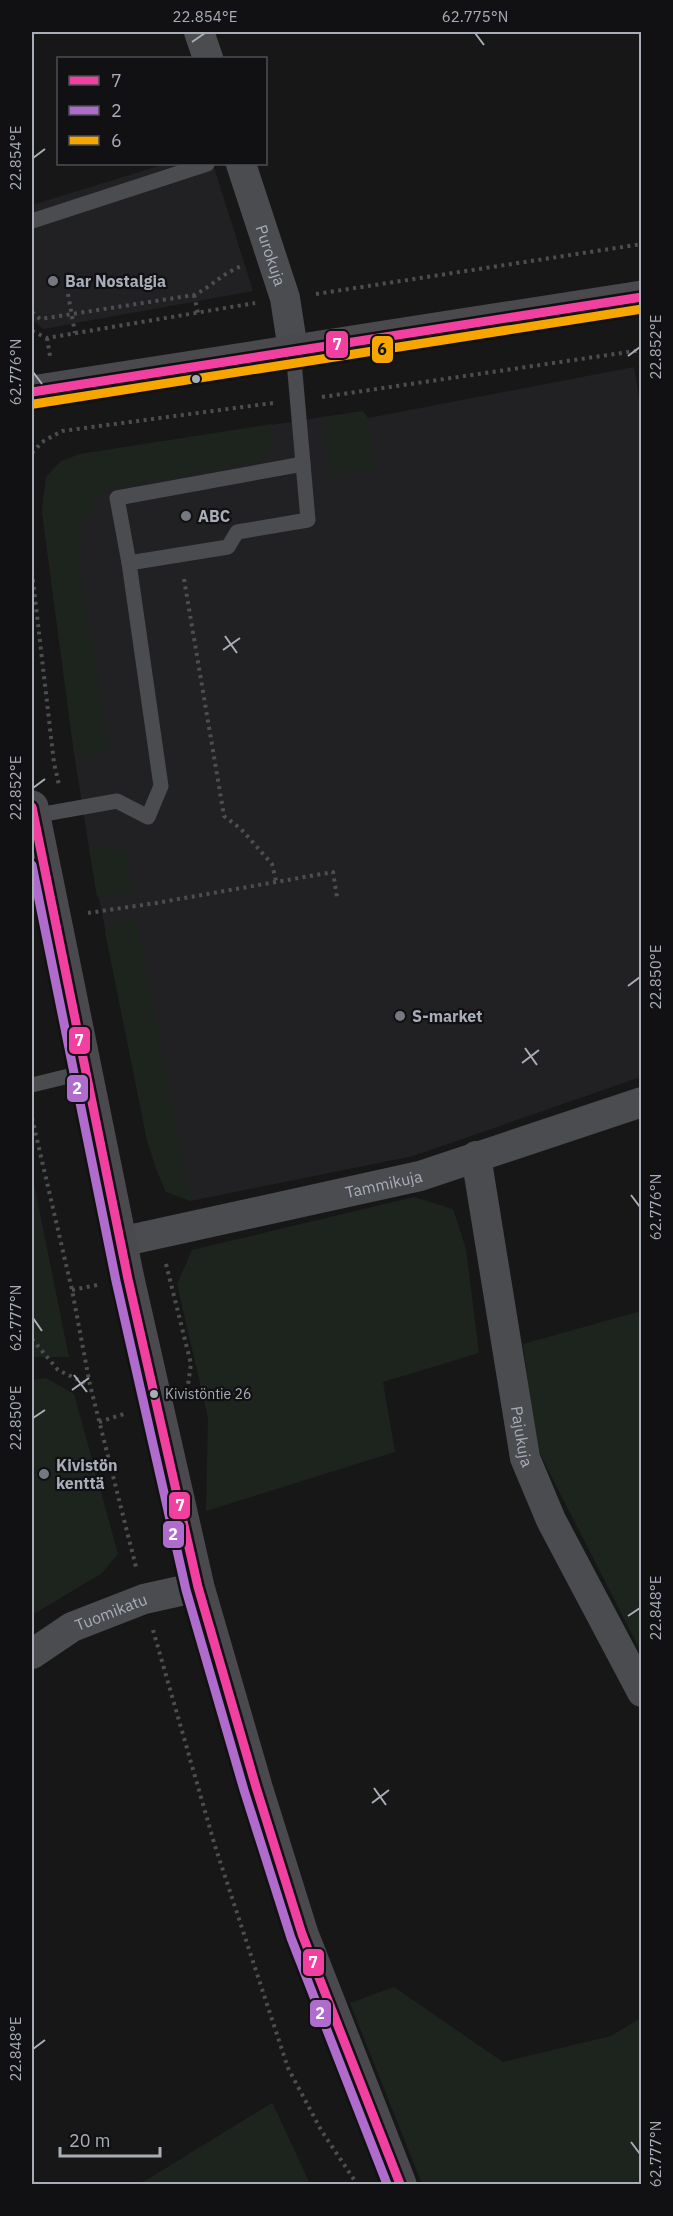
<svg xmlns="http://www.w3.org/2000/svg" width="673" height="2216" viewBox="0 0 673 2216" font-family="'IBM Plex Sans',sans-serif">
<rect width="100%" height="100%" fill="#171717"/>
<g fill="#212123">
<path d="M165,164H213L253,291L43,329L32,319V205Z"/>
<path d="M634,367L642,416L641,1077L413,1156L191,1201L166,1192L157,1171L147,1140L89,848L74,753L42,512L46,477L61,461L80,454L363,411L368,418Z"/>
</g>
<g fill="#1d241e">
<path d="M363,411L368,418L376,468L331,475L323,417Z"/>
<path d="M272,424V453L259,462L108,489L93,504L82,526L80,571L109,748L87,758L74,753L42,512C46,477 44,467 80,454Z"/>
<path d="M89,848L125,849L133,892L97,897Z"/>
<path d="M136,918L191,1201L166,1192L157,1171L147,1140L105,932L111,924Z"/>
<path d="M32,1174L69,1357H32Z"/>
<path d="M414,1197L453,1209L466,1249L479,1353L383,1382L395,1452L206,1511L208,1418L177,1284L192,1250Z"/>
<path d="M641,1311V1652L537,1448L523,1344Z"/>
<path d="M46,1378L74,1394L118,1554L102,1573L32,1615V1380Z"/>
<path d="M394,1987L503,2062L611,2036L641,2018V2184H422L350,2003Z"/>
<path d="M272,2102L310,2184H140L272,2103Z"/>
</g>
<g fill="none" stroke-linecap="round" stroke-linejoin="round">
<g stroke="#4d4e52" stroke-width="4" stroke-dasharray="3 4.5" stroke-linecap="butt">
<path d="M68,294L75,333"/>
<path d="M316,294L642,244"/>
<path d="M194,295L198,313"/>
<path d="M32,312L40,319L194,295C214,285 221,274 242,266"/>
<path d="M32,331L47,338L255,303"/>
<path d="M47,338L50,356"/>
<path d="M322,397L642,350"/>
<path d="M32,453L42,442L62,431L273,403"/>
<path d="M32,572L54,763L59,785"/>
<path d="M184,579L224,816L241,829L272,864L276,881"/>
<path d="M88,913L156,903L333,872L337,897"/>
<path d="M32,1118L72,1290L90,1385L136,1567"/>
<path d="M166,1264L191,1364L188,1385"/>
<path d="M72,1290L97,1285"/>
<path d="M32,1339L58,1370L89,1385"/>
<path d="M99,1422L124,1414"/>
<path d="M153,1630L215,1846L288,2068L321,2130L357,2184"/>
</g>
<g stroke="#4b4c50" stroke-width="15">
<path d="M32,221L207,164"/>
<path d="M129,563L117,498L303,464"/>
<path d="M33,816L117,801L148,817L161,786L129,563L228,547L237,532L308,520L293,350"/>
<path d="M32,1085L85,1072"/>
</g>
<g stroke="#4b4c50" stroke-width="30">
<path d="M199,32L208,58"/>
<path id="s1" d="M241,164L285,298L293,350"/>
<path id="s2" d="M476,1156L525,1458L551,1520L642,1692"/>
<path id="s3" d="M120,1242L420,1176L642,1102"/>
<path id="s4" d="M32,1654L72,1627L144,1599L198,1587"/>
</g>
<g stroke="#4a4a4e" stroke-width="33">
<path d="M32,392L642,297"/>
<path d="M32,807L128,1279L198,1587L256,1787L302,1934L400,2184"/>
</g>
<g stroke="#111113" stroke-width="14">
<g id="bus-1">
<path d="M32,392L642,297"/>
<path d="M32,807L128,1279L198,1587L256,1787L302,1934L400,2184"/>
</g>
</g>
<g stroke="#111113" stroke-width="14">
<path id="bus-2" d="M32,865L116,1281L186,1590L244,1790L291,1938L387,2184"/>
</g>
<g stroke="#111113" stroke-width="14">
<path id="bus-3" d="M34,404L642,309"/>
</g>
<use href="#bus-1" stroke="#f240a1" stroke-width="9"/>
<use href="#bus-2" stroke="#b06ccc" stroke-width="9"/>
<use href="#bus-3" stroke="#f7a600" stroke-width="9"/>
</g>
<path fill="none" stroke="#a8adb8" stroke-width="2" d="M475,33L484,45M192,42L205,33M33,158L45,149M628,356L640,347M33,372L42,384M225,636L237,653M223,650L240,638M33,788L45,779M628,986L640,977M525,1048L537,1065M522,1063L539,1050M631,1195L640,1207M33,1318L42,1331M74,1375L87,1392M72,1390L89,1378M33,1418L45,1410M628,1616L640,1608M374,1788L386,1805M372,1803L389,1790M33,2049L45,2040M631,2142L640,2154"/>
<g fill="#757880" stroke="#111113" stroke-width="2">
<circle cx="53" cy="281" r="6"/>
<circle cx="186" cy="516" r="6"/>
<circle cx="400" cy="1016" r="6"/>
<circle cx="44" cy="1474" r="6"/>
</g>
<g fill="#a8adb8" stroke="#111113" stroke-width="2">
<circle cx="196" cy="379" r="5"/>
<circle cx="154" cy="1394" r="5"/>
</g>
<g text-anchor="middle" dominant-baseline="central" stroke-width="4.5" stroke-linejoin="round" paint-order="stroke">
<g font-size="14" fill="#a8adb8" stroke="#111113" text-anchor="start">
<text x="165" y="1394">Kivistöntie 26</text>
</g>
<g font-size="16" fill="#a8adb8" stroke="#111113">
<text stroke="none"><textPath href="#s1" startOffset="96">Purokuja</textPath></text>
<text stroke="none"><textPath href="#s3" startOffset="270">Tammikuja</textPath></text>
<text stroke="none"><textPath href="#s2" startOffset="284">Pajukuja</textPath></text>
<text stroke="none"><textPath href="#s4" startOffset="90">Tuomikatu</textPath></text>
</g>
<g font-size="16" font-weight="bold" fill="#a8adb8" stroke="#111113" text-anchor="start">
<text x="65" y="281">Bar Nostalgia</text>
<text x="198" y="516">ABC</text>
<text x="412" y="1016">S-market</text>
<text x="56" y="1465">Kivistön<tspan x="56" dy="18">kenttä</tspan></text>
</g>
</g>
<g stroke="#111113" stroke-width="2">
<rect x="325" y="330" width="24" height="29" rx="6" fill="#f240a1"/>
<rect x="371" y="335" width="23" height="29" rx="6" fill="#f7a600"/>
<rect x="68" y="1026" width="23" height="29" rx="6" fill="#f240a1"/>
<rect x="66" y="1074" width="23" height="29" rx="6" fill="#b06ccc"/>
<rect x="168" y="1491" width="23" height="29" rx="6" fill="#f240a1"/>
<rect x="162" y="1520" width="23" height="29" rx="6" fill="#b06ccc"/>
<rect x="302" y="1948" width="23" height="29" rx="6" fill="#f240a1"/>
<rect x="309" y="1999" width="23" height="29" rx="6" fill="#b06ccc"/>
</g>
<g font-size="16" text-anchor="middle" font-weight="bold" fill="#fff">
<text x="337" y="350">7</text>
<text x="79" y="1046">7</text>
<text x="77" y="1094">2</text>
<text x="180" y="1511">7</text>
<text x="173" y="1540">2</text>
<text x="313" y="1968">7</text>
<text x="320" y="2019">2</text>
</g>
<g font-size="16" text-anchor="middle" font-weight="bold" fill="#111">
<text x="382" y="355">6</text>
</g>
<rect width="673" height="2216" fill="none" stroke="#111113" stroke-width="66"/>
<rect x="57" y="57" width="210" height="108" fill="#111113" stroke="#4d4f55" stroke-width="1.5"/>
<rect x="69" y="76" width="30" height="9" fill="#f240a1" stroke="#4d4f55" stroke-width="1.5"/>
<text x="111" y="87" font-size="18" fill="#a8adb8">7</text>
<rect x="69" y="106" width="30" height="9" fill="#b06ccc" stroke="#4d4f55" stroke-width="1.5"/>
<text x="111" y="117" font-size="18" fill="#a8adb8">2</text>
<rect x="69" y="136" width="30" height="9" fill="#f7a600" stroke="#4d4f55" stroke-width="1.5"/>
<text x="111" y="147" font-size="18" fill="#a8adb8">6</text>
<path d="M60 2147v9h100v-9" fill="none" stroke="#a8adb8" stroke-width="3"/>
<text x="69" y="2147" font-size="18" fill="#a8adb8" stroke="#111113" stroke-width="4.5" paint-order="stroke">20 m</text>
<rect x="33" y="33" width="607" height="2150" fill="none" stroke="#a8adb8" stroke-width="2"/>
<g font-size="15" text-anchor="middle" fill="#a8adb8">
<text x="205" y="22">22.854°E</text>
<text x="475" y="22">62.775°N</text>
<text transform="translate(16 158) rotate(-90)" y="5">22.854°E</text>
<text transform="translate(656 347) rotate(-90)" y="5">22.852°E</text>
<text transform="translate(16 372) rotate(-90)" y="5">62.776°N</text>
<text transform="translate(16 788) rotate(-90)" y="5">22.852°E</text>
<text transform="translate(656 977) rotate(-90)" y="5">22.850°E</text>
<text transform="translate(656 1207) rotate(-90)" y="5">62.776°N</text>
<text transform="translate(16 1318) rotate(-90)" y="5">62.777°N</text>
<text transform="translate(16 1418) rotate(-90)" y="5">22.850°E</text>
<text transform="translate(656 1608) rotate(-90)" y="5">22.848°E</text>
<text transform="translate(16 2049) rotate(-90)" y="5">22.848°E</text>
<text transform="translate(656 2154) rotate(-90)" y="5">62.777°N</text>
</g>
</svg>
